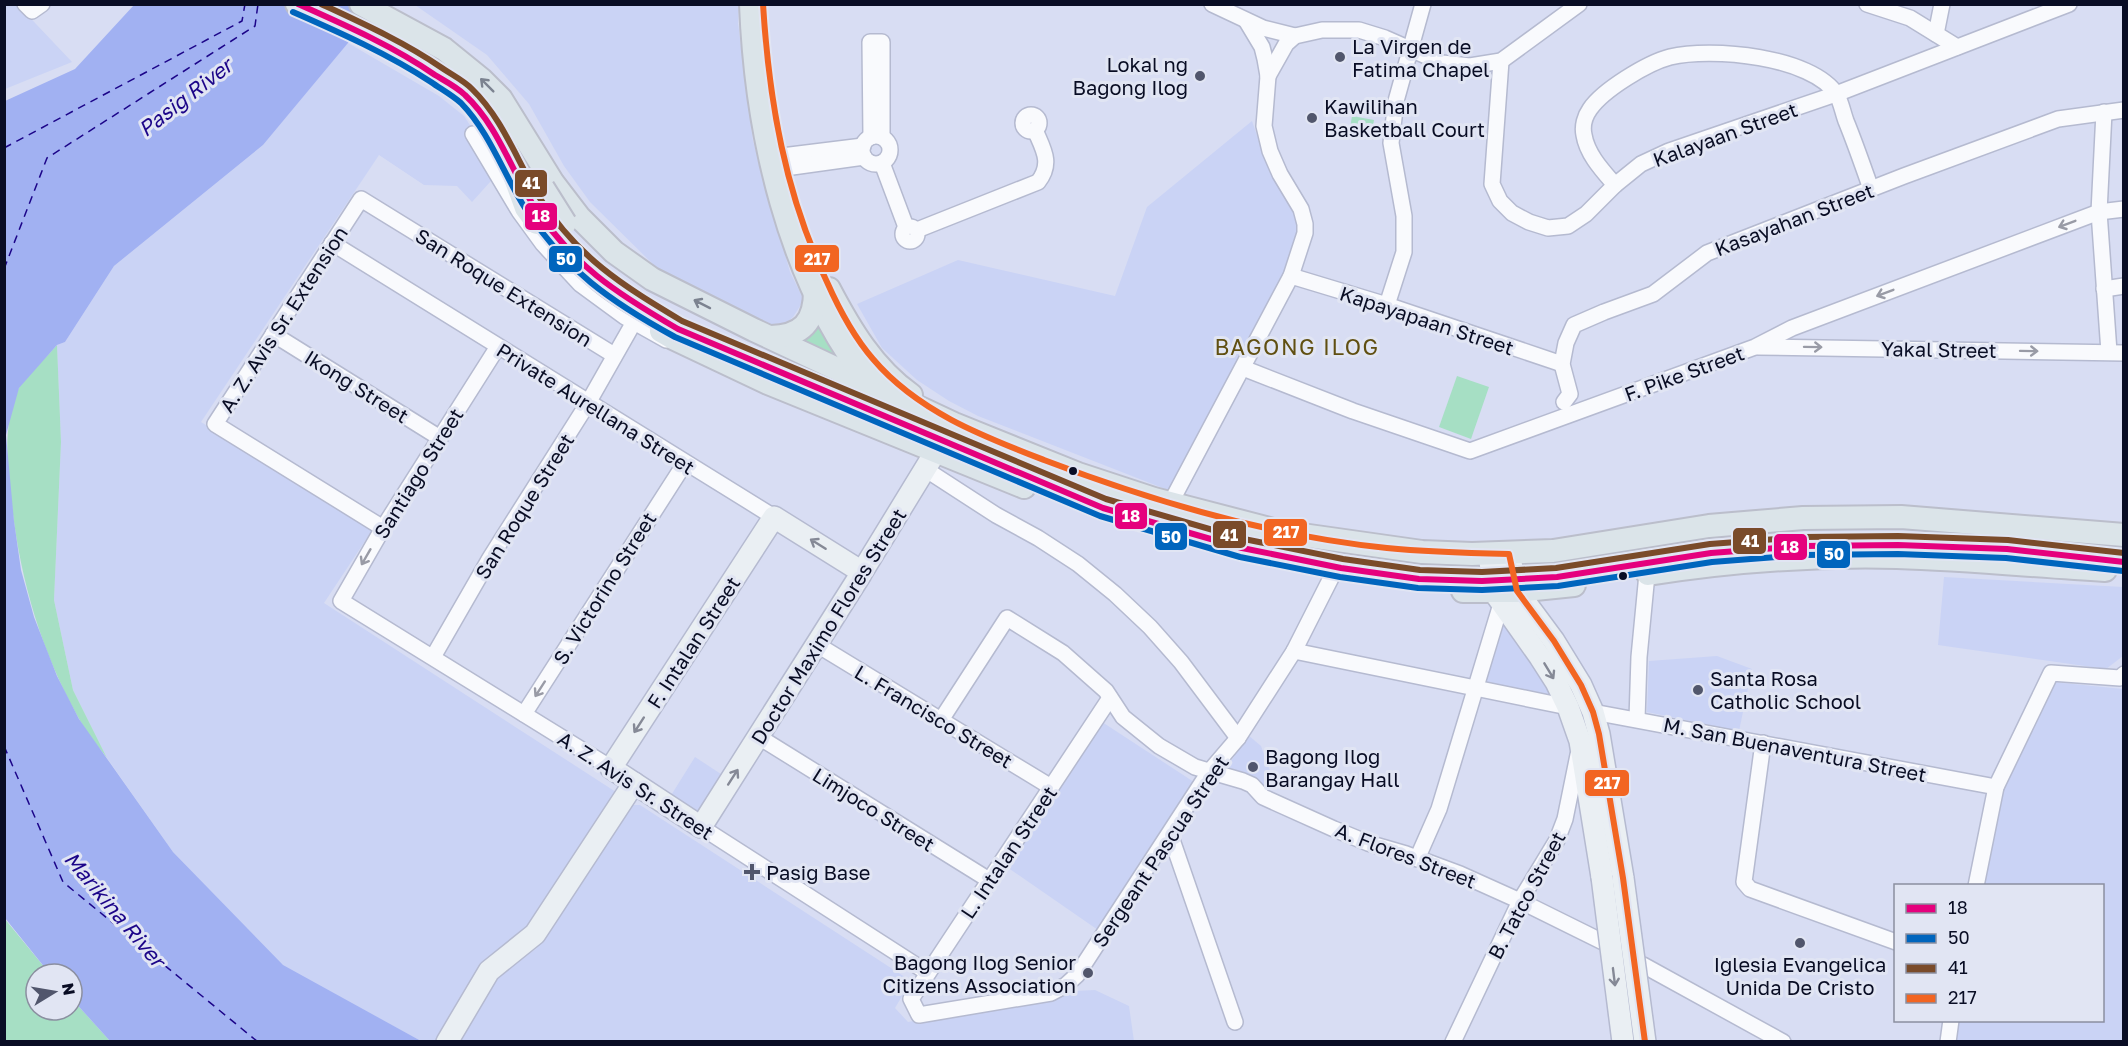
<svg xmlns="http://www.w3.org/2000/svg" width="2128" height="1046" viewBox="0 0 2128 1046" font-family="'Golos Text',sans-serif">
<rect width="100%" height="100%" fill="#d8ddf3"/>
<g fill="#cad3f5">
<path d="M5,5H18L72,62L5,89Z"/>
<path d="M415,5H739L738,23L753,141L790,272L804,300L793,317L778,330L664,275L590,202L564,166L529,104L487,55Z"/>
<path d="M348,43L439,96L464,116L500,171L472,202L457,186L424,185L379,155L201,422L373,529L324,603L619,794L542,916L439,1041H421L283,966L173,852L107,758L73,690L54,600L61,442L57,345L65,342L114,266L263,145Z"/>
<path d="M1252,121L1270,173L1287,198L1298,223L1290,267L1173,492L978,416L949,401L917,380L882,348L857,304L958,260L1115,296L1147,207Z"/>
<path d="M1944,577L2123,587V656L2106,669L1938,645Z"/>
<path d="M1500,618H1507L1553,698L1483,685Z"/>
<path d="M1717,656L1752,669L1739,731L1647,712L1649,661Z"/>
<path d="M2053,682L2123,689V1041L1953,1042L1957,1021L2102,1020V886L1984,885L2001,794Z"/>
<path d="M1099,720L1197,784L1098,930L1004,865Z"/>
<path d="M1248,735L1261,746L1273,779L1264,792L1226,769Z"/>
<path d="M695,757L727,778L701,814L670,797Z"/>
<path d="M631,805H640L911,981L895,1008L908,1022L1075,991L1095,990L1129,1006L1134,1041L461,1042L495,975L536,949Z"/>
</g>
<g fill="#a6dfc4">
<path d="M1352,116L1374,120L1371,139L1349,135Z"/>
<path d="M820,318L849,364L798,342Z"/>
<path d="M57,345L61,442L54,600L73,690L107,758C97,745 86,732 78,717C40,649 19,575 11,497C7,460 3,426 18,390C23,378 48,356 57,345Z"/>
<path d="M1457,376L1489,387L1471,439L1439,427Z"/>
<path d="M4,918L50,974H36V1010H72V999L110,1041H5Z"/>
</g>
<path fill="#a1b1f2" d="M134,5H371L348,43L263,145L114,266L65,342L57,345L19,388L6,435L14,521L21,570L34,617L57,676L79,719L173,852L283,965L421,1041H110L72,999V974H50L5,918V101L75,69Z"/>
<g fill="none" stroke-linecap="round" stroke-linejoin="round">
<g stroke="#1c0589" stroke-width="1.5" stroke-dasharray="8 6" stroke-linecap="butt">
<path d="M4,148L242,21L245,4"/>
<path d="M4,269L47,158L255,26L258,4"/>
<path d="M4,746L63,882L258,1042"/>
</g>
<g stroke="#b5bad0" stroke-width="18">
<g id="street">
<path d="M25,4L32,11L42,4"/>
<path d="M1212,4L1263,28L1295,36"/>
<path d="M1867,4L1910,18L1957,47"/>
<path d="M1936,34L1942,4"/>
<path d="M1501,61L1492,184L1500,201L1512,213L1529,222L1548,228L1568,226L1586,214L1615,185L1641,164L1669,151L1836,94L2069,4"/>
<path d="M1268,76L1286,44L1295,36L1322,30H1359L1385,38L1442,63L1470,66L1501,61L1579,4"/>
<path d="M2104,112L2099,212L2109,352"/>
<circle cx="1031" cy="123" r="8"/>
<path d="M473,134L519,211L543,244L580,284L625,317L666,340"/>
<circle cx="876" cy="150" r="14"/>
<path d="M871,137L870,42H882V137"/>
<path d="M782,156L863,146"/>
<path d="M882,163L906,227"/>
<path d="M785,168L864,157"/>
<path d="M1615,185C1602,170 1587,154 1584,135C1582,126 1585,116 1590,109C1603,90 1647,63 1670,57C1711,47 1812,56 1837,95C1841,102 1843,113 1846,121C1855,143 1863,166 1871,189"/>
<circle cx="910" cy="234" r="7"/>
<path d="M917,230L1038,182C1053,163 1043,149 1035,130"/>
<path d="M332,243L774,517"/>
<path d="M1291,276L1387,305L1562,364"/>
<path d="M2104,289L2124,286"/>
<path d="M1387,305L1404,252V216L1391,143L1396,101L1423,4"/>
<path d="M273,334L440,438"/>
<path d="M1758,347L2124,353"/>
<path d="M497,348L383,528L341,601L611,768"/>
<path d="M1243,368L1353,411L1470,451L1755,347L1792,328L2099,212L2124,209"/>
<path d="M1564,402L1570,394L1562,364L1566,343L1574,325L1604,312L1653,294L1707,253L1904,176L2058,119L2124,110"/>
<path d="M925,469L996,515L1038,538L1078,564L1115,594L1150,627L1181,662L1238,738"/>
<path d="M1170,504L1291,276L1305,233V224L1301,209L1280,174L1270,151L1264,126L1268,76L1265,59L1262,47L1247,22"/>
<path d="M383,528L215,424L361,199L614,355"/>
<path d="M816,644L1051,787"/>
<path d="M1294,651L1568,707"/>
<path d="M433,657L490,558L588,403L634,322"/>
<path d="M1110,698L911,999L919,1015L1051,993L1066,985L1077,975L1209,772L1238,738L1294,651L1332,576"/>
<path d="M1593,712L1996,787"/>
<path d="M524,714L685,463"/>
<path d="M1637,719L1639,657L1647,574"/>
<path d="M941,720L1007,618L1063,653L1106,691L1123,717L1159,746L1195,767L1243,781L1252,785L1263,797L1334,829L1368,843L1406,854L1460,874L1520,901L1603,942"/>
<path d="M759,737L989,880"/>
<path d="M1763,743L1744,882L1750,889L1896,942"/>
<path d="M701,827L928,973"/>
<path d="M1170,834L1235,1022"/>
<path d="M1417,859L1439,809L1501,604"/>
<path d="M1976,886L1996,787L2051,673L2120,678L2124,674"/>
<path d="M1643,965L1783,1042"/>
<path d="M1453,1042L1520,901L1557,840L1565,819L1578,755"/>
<path d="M1948,1042L1951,1020"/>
</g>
</g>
<g stroke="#b5bad0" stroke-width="24">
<g id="secondary">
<path d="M1489,554L1494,592L1540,657L1556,682L1568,707L1580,741L1602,877"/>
<path d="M1509,554L1517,591L1554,641L1581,685L1593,712L1599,734L1623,878"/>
<path d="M862,572L774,517L611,768L701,827L861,574L862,572L936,451L945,439"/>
<path d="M447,1042L489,971L535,934L634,783"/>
</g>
</g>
<g stroke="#bbbecb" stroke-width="26">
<g id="primary">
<path d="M297,4L368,36L425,67L466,96L482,113L509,157"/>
<path d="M361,4L444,49L481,79L501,99L553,183L579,217L614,252L652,279L754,330L954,424L1078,474L1154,499L1281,532L1422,552L1472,554L1553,551L1709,526L1803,518L1901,517L2124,535"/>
<path d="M751,4C756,132 788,279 868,381"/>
<path d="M503,145L526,208L537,223"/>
<path d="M829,289C850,329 873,368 911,395"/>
<path d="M661,331L673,338L768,383L1024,487"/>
<path d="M771,337C802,336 815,322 815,291"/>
<path d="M1648,574C1730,561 1813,555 1897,557C1966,559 2036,566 2105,570"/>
<path d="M1463,591H1517L1574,585"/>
</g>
</g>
<use href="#street" stroke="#f9fafd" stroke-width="15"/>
<use href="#secondary" stroke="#eaeff3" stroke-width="21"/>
<use href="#primary" stroke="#dbe4e9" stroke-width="22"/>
<g stroke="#b5bad0" stroke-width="24" stroke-linecap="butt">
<g id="secondary-bridge">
<path d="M1602,877L1623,1042"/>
<path d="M1623,878L1645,1042"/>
</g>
</g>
<g stroke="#bbbecb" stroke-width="26" stroke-linecap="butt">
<g id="primary-bridge">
<path d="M543,188L565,223"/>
<path d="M532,202C550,226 569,253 592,273C617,296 649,312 678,329L1103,508L1242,548L1341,568L1419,579L1482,581L1557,577L1711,553L1803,546L1898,545L2007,549L2124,562"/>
</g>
</g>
<use href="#secondary-bridge" stroke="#eaeff3" stroke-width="21"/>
<use href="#primary-bridge" stroke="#dbe4e9" stroke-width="22"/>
<g stroke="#e1e5f3" stroke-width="10">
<path id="bus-1" d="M298,4C345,25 393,46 435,75C445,81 457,87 465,95C497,125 510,167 532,203C572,265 616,293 678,329L1103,508L1242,548L1341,568L1419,579L1482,581L1557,577L1711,553L1803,546L1898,545L2007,549L2124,562"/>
</g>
<g stroke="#e1e5f3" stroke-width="10">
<path id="bus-2" d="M293,12C341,33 388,54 431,82C441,89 452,95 461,103C490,133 503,173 525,208C565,270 611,302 675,337L1100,516L1240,557L1340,577L1418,588L1482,590L1558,586L1712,562L1803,555L1898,554L2006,558L2123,571"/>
</g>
<g stroke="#e1e5f3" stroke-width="10">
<path id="bus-3" d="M321,4C362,23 404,42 442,68C452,75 463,80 472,89C503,119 517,161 539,197C578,258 622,285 682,321L1106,499L1244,539L1343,559L1420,570L1482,572L1556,568L1710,544L1803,537L1898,536L2008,540L2124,553"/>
</g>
<g stroke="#e1e5f3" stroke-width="10">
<path id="bus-4" d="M763,4C769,101 785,194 827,282C839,309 853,336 873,359C917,411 982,436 1044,460C1154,502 1269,536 1387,548C1428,552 1468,553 1509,554L1517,591L1554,641L1581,685L1593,712L1599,734L1623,878L1645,1042"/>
</g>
<use href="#bus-1" stroke="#e5007d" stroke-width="6"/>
<use href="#bus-2" stroke="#0065bd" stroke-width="6"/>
<use href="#bus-3" stroke="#7a4b2a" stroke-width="6"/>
<use href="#bus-4" stroke="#f26522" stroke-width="6"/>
</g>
<defs><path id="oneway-shaft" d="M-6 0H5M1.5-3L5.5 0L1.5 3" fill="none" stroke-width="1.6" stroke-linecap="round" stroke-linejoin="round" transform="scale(1.5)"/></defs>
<g stroke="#7c8390">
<use href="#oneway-shaft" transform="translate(487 85) rotate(-135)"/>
<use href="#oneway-shaft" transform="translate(702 304) rotate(-153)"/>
</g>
<g stroke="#999ba6">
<use href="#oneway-shaft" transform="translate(2067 224) rotate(159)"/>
<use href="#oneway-shaft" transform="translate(1885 293) rotate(159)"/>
<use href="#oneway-shaft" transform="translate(1813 347) rotate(1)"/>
<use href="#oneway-shaft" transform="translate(2029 351) rotate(1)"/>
<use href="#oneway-shaft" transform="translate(366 557) rotate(120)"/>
<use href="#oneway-shaft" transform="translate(540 689) rotate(123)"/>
</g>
<g stroke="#858996">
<use href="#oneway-shaft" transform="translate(818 544) rotate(-148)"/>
<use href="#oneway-shaft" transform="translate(1549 671) rotate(59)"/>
<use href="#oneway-shaft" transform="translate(639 725) rotate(123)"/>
<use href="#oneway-shaft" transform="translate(733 777) rotate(-57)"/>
<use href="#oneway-shaft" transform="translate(1614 977) rotate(83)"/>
</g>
<g fill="#51566c" stroke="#e1e5f3" stroke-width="2">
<circle cx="1340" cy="57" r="6"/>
<circle cx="1200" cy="76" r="6"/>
<circle cx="1312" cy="118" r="6"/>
<circle cx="1698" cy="690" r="6"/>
<circle cx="1253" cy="767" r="6"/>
<path d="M749 863h6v6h6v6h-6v6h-6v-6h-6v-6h6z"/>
<circle cx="1800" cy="943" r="6"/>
<circle cx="1088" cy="973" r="6"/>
</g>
<g fill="#090d24" stroke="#e1e5f3" stroke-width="2">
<circle cx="1073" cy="471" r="5"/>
<circle cx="1623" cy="576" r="5"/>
</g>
<g text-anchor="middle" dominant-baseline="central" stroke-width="6" stroke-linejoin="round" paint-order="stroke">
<g font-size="20" fill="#090d24" stroke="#e1e5f3" text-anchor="start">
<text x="1352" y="46">La Virgen de<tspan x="1352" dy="23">Fatima Chapel</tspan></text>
<text x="1188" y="64" text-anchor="end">Lokal ng<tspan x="1188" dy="23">Bagong Ilog</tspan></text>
<text x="1324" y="106">Kawilihan<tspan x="1324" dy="23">Basketball Court</tspan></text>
<text x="1710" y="678">Santa Rosa<tspan x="1710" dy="23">Catholic School</tspan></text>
<text x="1265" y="756">Bagong Ilog<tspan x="1265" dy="23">Barangay Hall</tspan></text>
<text x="766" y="872">Pasig Base</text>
<text x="1076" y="962" text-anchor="end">Bagong Ilog Senior<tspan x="1076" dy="23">Citizens Association</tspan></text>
<text x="1800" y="964" text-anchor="middle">Iglesia Evangelica<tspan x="1800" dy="23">Unida De Cristo</tspan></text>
</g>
<g font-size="20" fill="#090d24" stroke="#e1e5f3">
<text transform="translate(1725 134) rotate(-20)">Kalayaan Street</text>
<text transform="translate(1794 219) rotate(-21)">Kasayahan Street</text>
<text transform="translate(504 287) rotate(32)">San Roque Extension</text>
<text transform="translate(283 319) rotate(-57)">A. Z. Avis Sr. Extension</text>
<text transform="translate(1427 320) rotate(18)">Kapayapaan Street</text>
<text transform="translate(1939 349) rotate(1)">Yakal Street</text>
<text transform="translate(1684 373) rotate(-20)">F. Pike Street</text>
<text transform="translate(357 386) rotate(32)">Ikong Street</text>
<text transform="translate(596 408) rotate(32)">Private Aurellana Street</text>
<text transform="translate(418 473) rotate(-58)">Santiago Street</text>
<text transform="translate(524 506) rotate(-58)">San Roque Street</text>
<text transform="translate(604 588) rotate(-58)">S. Victorino Street</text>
<text transform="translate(828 626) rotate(-58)">Doctor Maximo Flores Street</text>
<text transform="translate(693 642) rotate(-57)">F. Intalan Street</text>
<text transform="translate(934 716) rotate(31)">L. Francisco Street</text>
<text transform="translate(1795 749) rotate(11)">M. San Buenaventura Street</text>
<text transform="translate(636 785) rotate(33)">A. Z. Avis Sr. Street</text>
<text transform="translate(874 809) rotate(32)">Limjoco Street</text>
<text transform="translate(1160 851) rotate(-56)">Sergeant Pascua Street</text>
<text transform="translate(1008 852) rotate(-56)">L. Intalan Street</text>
<text transform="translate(1406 855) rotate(21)">A. Flores Street</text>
<text transform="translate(1526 895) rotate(-62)">B. Tatco Street</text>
</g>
<g font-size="21" font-style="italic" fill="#1c0589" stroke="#e1e5f3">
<text transform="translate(185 97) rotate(-38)">Pasig River</text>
<text transform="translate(115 909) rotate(50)">Marikina River</text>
</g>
<g font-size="22" letter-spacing="1.5" fill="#604f11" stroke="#e1e5f3">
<text x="1297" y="346">BAGONG ILOG</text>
</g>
</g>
<g stroke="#e1e5f3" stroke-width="2">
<rect x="514" y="169" width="34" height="29" rx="6" fill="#7a4b2a"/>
<rect x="524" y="202" width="34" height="29" rx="6" fill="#e5007d"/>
<rect x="794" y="244" width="46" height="29" rx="6" fill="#f26522"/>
<rect x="548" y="245" width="35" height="28" rx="6" fill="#0065bd"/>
<rect x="1114" y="502" width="34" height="28" rx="6" fill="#e5007d"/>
<rect x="1263" y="518" width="45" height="29" rx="6" fill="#f26522"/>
<rect x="1212" y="520" width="35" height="29" rx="6" fill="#7a4b2a"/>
<rect x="1154" y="522" width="34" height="29" rx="6" fill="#0065bd"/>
<rect x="1732" y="527" width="35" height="28" rx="6" fill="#7a4b2a"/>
<rect x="1773" y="533" width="35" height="28" rx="6" fill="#e5007d"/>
<rect x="1816" y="540" width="35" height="29" rx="6" fill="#0065bd"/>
<rect x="1584" y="769" width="46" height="28" rx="6" fill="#f26522"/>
</g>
<g font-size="16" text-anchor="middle" font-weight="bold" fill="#fff">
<text x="531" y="189">41</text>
<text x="541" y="222">18</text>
<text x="817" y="265">217</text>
<text x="566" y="265">50</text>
<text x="1131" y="522">18</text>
<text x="1286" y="538">217</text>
<text x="1229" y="541">41</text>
<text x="1171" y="543">50</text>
<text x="1750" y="547">41</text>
<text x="1790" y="553">18</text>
<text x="1834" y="560">50</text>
<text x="1607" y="789">217</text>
</g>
<rect width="2128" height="1046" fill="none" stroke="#090d24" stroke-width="12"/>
<rect x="1894" y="884" width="210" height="138" fill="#e1e5f3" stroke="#8b8fa0" stroke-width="1.5"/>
<rect x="1906" y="904" width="30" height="9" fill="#e5007d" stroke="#8b8fa0" stroke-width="1.5"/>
<text x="1948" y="914" font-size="18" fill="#090d24">18</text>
<rect x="1906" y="934" width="30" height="9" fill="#0065bd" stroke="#8b8fa0" stroke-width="1.5"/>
<text x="1948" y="944" font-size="18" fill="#090d24">50</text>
<rect x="1906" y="964" width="30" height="9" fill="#7a4b2a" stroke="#8b8fa0" stroke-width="1.5"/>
<text x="1948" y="974" font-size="18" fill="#090d24">41</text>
<rect x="1906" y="994" width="30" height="9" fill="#f26522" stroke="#8b8fa0" stroke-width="1.5"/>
<text x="1948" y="1004" font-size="18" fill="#090d24">217</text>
<g transform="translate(54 992) rotate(79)"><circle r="28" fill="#e1e5f3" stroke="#8b8fa0" stroke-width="1.5"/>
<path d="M0-4.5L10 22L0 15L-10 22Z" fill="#51566c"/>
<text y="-9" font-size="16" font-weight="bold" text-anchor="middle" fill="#090d24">N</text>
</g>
</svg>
